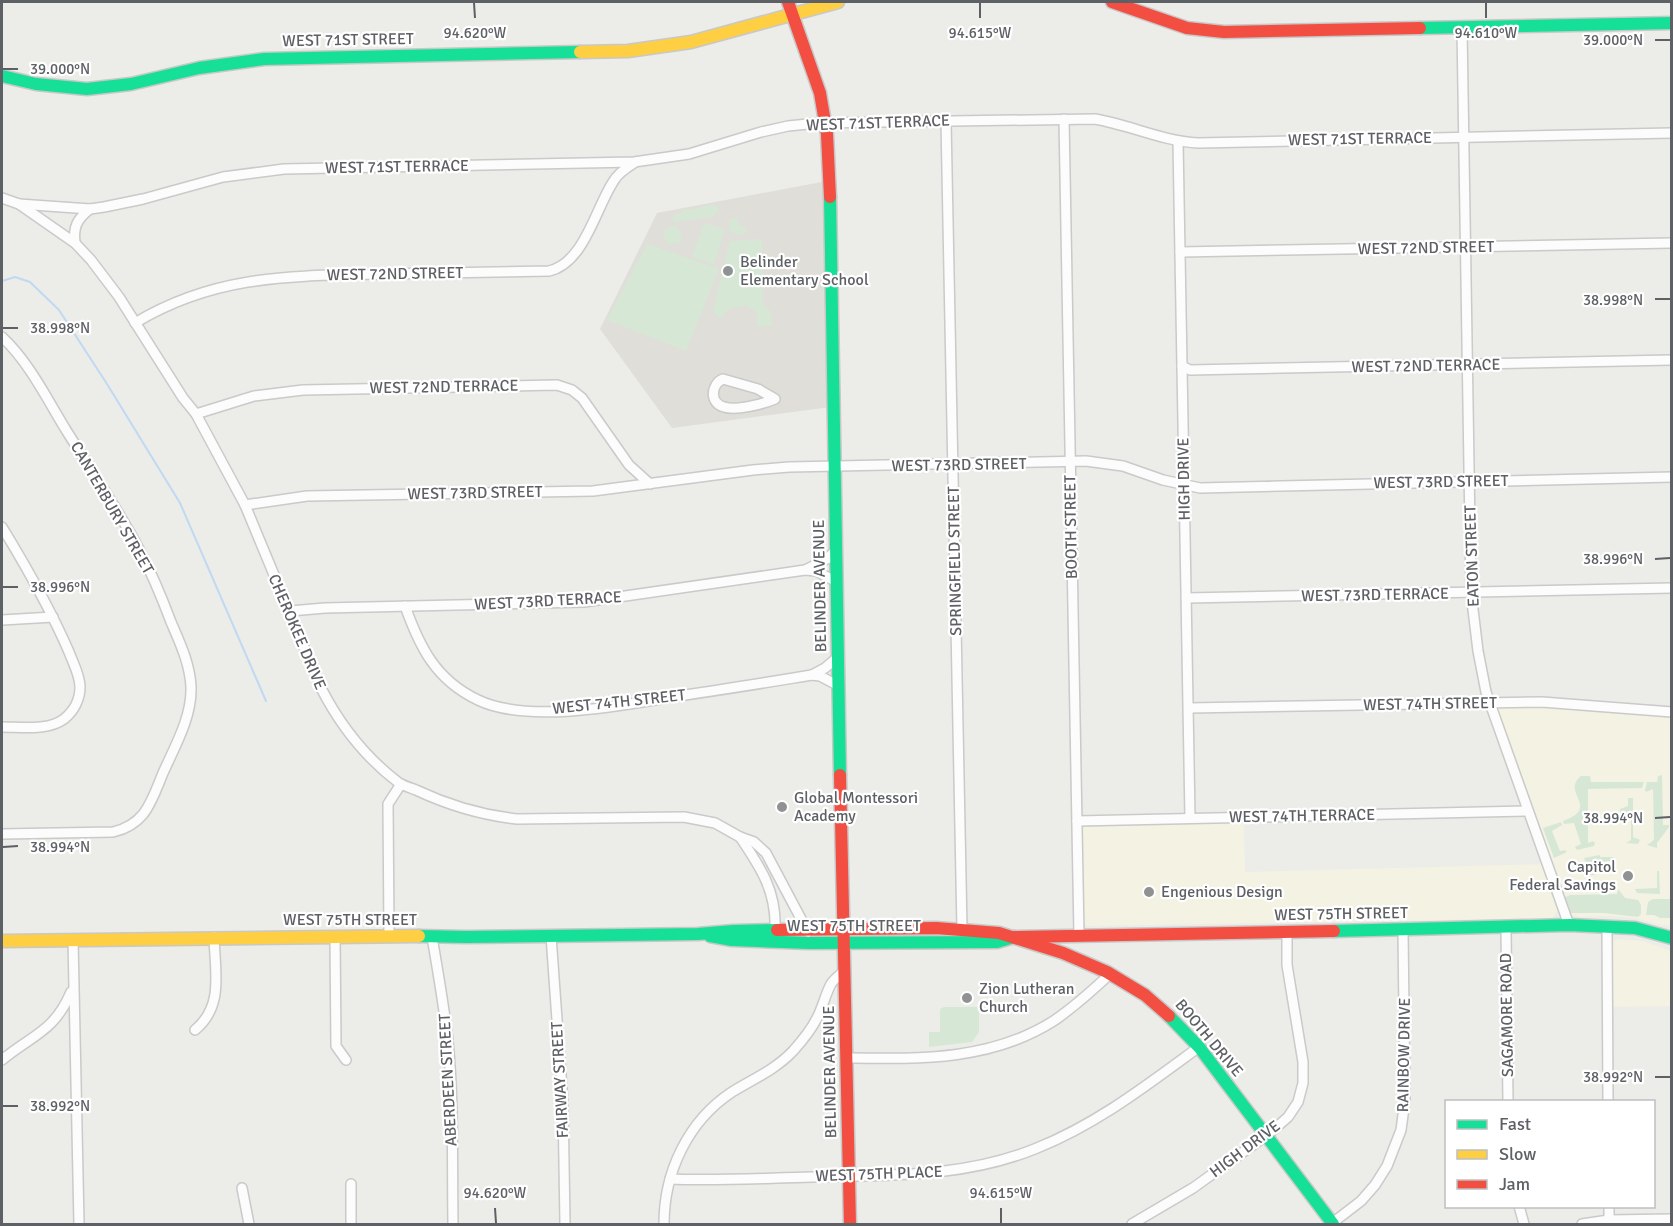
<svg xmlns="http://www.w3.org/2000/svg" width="1673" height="1226" viewBox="0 0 1673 1226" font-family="Signika,sans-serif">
<rect width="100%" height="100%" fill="#ecece8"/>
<g fill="#f4f2e2">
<path d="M1503,705L1540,706L1671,716V926L1661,925L1635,918L1608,916L1580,917L1573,916L1570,913L1498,714L1497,709Z"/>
<path d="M1244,822L1245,872L1543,864L1558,911L1552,918L1092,926H1086L1083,921L1081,833L1083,827L1088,825Z"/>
<path d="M1618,939L1643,941L1671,951V1006L1611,1007V942Z"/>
</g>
<path fill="#dfded8" d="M827,181L831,407L672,428L600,329L657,213Z"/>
<g fill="#d7e7d6">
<path d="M714,205L718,207L719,211L714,216L675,222L672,219L674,215L680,213L683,210L701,208L703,206Z"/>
<path d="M736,217L739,225L746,228V232L743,235L736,234L728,230L730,226L729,220Z"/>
<path d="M704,223L725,230L714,264L692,257Z"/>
<path d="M673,226L677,227L682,237L680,242L669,245L664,239L665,229Z"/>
<path d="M762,239L763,303L771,312L772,326H757V312L745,305L729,309L720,319L713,311L730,241Z"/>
<path d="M647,244L719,269L686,351L607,320Z"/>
<path d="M1662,775L1663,825H1669V827L1657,843V848L1647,845L1654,840L1653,789L1646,792L1645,790L1647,782H1657L1658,776Z"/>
<path d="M1581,776H1590L1591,782H1644L1642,788L1588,789V843L1593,841L1595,843L1594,846L1577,850L1575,847L1581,844L1574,823L1564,824L1563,821C1602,807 1560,793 1581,776Z"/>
<path d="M1628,798H1633V837L1640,840L1638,844L1626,843L1631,840V820H1626L1625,815H1620V809L1628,806Z"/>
<path d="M1561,822L1562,825L1552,831L1560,851L1565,850L1567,852L1554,858L1543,828Z"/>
<path d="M1600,855V857H1614V861L1596,862V875H1590L1584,858Z"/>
<path d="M1657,871H1659L1660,894L1637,893L1635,889L1657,888Z"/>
<path d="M1618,889L1625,898L1638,900L1641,905V914L1638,917L1604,913H1570L1564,901L1565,897L1570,895L1617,894Z"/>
<path d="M1653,899H1671V918H1660L1654,915H1646L1648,902Z"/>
<path d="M944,1007H979V1032L972,1042L929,1047V1032H940V1009Z"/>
</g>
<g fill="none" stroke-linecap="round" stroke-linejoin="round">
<path stroke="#c0d9f2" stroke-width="2" d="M2,281L15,277L30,282L59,310L107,384L180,503L266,701"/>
<g stroke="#c9cac9" stroke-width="12">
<g id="street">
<path d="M1462,28L1471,593L1478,651L1486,692L1569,925"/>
<path d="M1064,119L1079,935"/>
<path d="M946,121L962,929"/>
<path d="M1178,141L1190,818"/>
<path d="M2,198L19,204L75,243L91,260L119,297L183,398L196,414L245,505L321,688C340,725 366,758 399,783C404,786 411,788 416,790C450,806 480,815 517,819L684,817L715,823L740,837L754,842L766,853L808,932"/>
<path d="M19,204L90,209L104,207L143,199L223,177L284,169L634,162L689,154L761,132L788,126L818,123L1095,119C1130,125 1162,141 1198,143L1672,133"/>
<path d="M75,243C73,227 77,219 90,209"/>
<path d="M1180,252L1672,243"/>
<path d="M135,323C216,274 293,276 384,274C439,273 494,272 549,271C584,263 595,210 613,182C617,174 626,168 634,163"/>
<path d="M2,337C29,362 47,399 66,430C91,470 118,509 140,551C152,574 162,598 171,622C180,643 190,664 191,687C192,717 175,746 163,773C151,802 146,824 113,832L2,834"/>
<path d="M1182,366L1190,370L1672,360"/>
<path d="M723,379L758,389L775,399C763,404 736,411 724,407C709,403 711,384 723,379Z"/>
<path d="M196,414L254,396L303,390L557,385L572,390L582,398L629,465L650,484"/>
<path d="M245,505L307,496L593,491L753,470L789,467L1086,461L1123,466L1163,480L1200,488L1672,477"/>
<path d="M2,527C27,568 50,608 69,652C73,663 80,675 80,687C80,699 74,711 64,719C48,731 21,727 2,727"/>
<path d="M807,569L827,559L835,551"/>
<path d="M1187,598L1672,588"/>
<path d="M405,606C420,648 436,680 478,700C530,725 629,704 685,695C727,689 769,682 812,675L820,676L839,686"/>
<path d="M290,611L325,608L584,602L805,570L816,571L835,581"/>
<path d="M2,620L53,617"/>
<path d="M812,675L825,668L838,657"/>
<path d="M1189,708L1542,702L1672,712"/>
<path d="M1077,821L1528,811"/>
<path d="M740,837C761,868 777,892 775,931"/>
<path d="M1607,926L1608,1102"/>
<path d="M1506,928L1508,1102"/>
<path d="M389,935L388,804L401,784"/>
<path d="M335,936L336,1046L346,1060"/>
<path d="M551,936L563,1103L565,1224"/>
<path d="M432,937C438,972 444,1006 448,1041C454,1102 452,1164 453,1224"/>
<path d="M73,940L79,1224"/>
<path d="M195,1030C224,1006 215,972 214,937"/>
<path d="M847,1058C919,1059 992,1061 1055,1020C1075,1006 1093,990 1111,973"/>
<path d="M2,1060C32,1035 54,1032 71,992"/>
<path d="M670,1179C717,1181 765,1178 812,1177C888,1175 965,1178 1037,1148C1097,1124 1147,1085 1199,1047"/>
<path d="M351,1184V1224"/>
<path d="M242,1188L249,1224"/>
<path d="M1519,1206L1524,1224"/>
<path d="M1609,1206V1220"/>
<path d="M664,1224C664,1172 688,1121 732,1092C753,1079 775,1070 793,1051C802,1041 811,1030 817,1018C823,1007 825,995 831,984C834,979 840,975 844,971"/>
<path d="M1132,1224L1193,1188L1271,1132L1288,1117L1298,1102L1303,1083V1062L1287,965V931"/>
<path d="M1331,1224L1361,1201L1375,1185L1387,1166L1401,1130L1405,1100L1403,930"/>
<path d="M1582,1224L1609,1220L1672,1219"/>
</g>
</g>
<g stroke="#c8c8c8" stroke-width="15">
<g id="fast">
<path d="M1420,28L1672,23"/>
<path d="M2,76L36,84L87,89L131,84L199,68L264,59L580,52"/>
<path d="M830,197L840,775"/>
<path d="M1334,931L1569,925L1635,928L1672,938"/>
<path d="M419,936L466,937L698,934L733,931L777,930"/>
<path d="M710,936L732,940L809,943L997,942L1014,937"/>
<path d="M1169,1016L1199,1047L1333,1224"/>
</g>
</g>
<g stroke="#c8c8c8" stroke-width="15">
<g id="slow">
<path d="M580,52L628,51L691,42L838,2"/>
<path d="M2,941L419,936"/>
</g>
</g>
<g stroke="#c8c8c8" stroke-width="15">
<g id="jam">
<path d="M788,2L820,93L827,134L830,197"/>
<path d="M1112,2L1187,28L1224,32L1420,28"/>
<path d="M840,775L850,1224"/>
<path d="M777,930L936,928L999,933L1063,953L1107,972L1145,995L1169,1016"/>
<path d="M1014,937L1334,931"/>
</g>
</g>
<use href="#street" stroke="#fcfcfc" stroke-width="9"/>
<use href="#fast" stroke="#16e098" stroke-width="12"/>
<use href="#slow" stroke="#ffcf43" stroke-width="12"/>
<use href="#jam" stroke="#f24e42" stroke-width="12"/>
</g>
<path fill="none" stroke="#5d6065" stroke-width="2" d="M474,3L475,18M980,3V18M1486,3V18M1655,40H1670M3,69H18M1655,299H1670M3,328H18M1655,559L1670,558M3,587H18M1655,818L1670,817M3,847L18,846M1655,1077H1670M3,1106H18M495,1208L496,1223M1001,1208V1223"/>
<g fill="#8f9193" stroke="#fff" stroke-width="2">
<circle cx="728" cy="271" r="6"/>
<circle cx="782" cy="807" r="6"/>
<circle cx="1628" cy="876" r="6"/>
<circle cx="1149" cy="892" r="6"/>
<circle cx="967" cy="998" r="6"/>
</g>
<g text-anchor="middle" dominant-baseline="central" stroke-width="4.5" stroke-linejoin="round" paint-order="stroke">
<g font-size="16" fill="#5d6065" stroke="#fff">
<text transform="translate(348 40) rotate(-1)">WEST 71ST STREET</text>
<text transform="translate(878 123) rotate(-2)">WEST 71ST TERRACE</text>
<text transform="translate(1360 139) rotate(-1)">WEST 71ST TERRACE</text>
<text transform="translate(397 167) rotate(-1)">WEST 71ST TERRACE</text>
<text transform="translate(1426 248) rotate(-1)">WEST 72ND STREET</text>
<text transform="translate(395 274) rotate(-1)">WEST 72ND STREET</text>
<text transform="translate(1426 366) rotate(-1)">WEST 72ND TERRACE</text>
<text transform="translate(444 387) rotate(-1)">WEST 72ND TERRACE</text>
<text transform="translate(959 465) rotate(-1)">WEST 73RD STREET</text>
<text transform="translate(1184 479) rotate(-91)">HIGH DRIVE</text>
<text transform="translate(1441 482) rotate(-1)">WEST 73RD STREET</text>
<text transform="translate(475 493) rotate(-1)">WEST 73RD STREET</text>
<text transform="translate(112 508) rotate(60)">CANTERBURY STREET</text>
<text transform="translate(1071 527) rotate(-91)">BOOTH STREET</text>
<text transform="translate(1472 556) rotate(-92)">EATON STREET</text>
<text transform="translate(955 561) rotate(-91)">SPRINGFIELD STREET</text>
<text transform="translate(820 586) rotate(-91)">BELINDER AVENUE</text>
<text transform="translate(1375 595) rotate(-1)">WEST 73RD TERRACE</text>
<text transform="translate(548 601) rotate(-3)">WEST 73RD TERRACE</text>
<text transform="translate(297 632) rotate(67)">CHEROKEE DRIVE</text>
<text transform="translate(619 702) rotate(-6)">WEST 74TH STREET</text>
<text transform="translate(1430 704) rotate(-1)">WEST 74TH STREET</text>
<text transform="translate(1302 816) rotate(-1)">WEST 74TH TERRACE</text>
<text transform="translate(1341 914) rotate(-1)">WEST 75TH STREET</text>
<text x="350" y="920">WEST 75TH STREET</text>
<text x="854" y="926">WEST 75TH STREET</text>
<text transform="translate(1507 1015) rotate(-91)">SAGAMORE ROAD</text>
<text transform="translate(1209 1038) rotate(50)">BOOTH DRIVE</text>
<text transform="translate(1404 1055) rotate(-89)">RAINBOW DRIVE</text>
<text transform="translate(830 1072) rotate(-91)">BELINDER AVENUE</text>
<text transform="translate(448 1080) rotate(-93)">ABERDEEN STREET</text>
<text transform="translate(560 1080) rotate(-93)">FAIRWAY STREET</text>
<text transform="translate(1245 1149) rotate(-37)">HIGH DRIVE</text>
<text transform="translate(879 1174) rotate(-2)">WEST 75TH PLACE</text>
</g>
<g font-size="16" fill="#5d6065" stroke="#fff" text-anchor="start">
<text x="740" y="262">Belinder<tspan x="740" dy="18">Elementary School</tspan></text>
<text x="794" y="798">Global Montessori<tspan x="794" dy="18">Academy</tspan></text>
<text x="1616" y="867" text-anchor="end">Capitol<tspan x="1616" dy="18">Federal Savings</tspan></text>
<text x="1161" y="892">Engenious Design</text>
<text x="979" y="989">Zion Lutheran<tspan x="979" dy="18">Church</tspan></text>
</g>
</g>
<g font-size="15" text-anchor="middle" fill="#5d6065" stroke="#fff" stroke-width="4.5" stroke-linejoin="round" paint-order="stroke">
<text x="475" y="38">94.620°W</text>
<text x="980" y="38">94.615°W</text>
<text x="1486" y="38">94.610°W</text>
<text x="1613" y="45">39.000°N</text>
<text x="60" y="74">39.000°N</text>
<text x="1613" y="305">38.998°N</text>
<text x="60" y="333">38.998°N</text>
<text x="1613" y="564">38.996°N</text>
<text x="60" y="592">38.996°N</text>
<text x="1613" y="823">38.994°N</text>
<text x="60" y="852">38.994°N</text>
<text x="1613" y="1082">38.992°N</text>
<text x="60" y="1111">38.992°N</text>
<text x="495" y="1198">94.620°W</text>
<text x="1001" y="1198">94.615°W</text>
</g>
<rect width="1673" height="1226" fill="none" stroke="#5d6065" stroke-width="6"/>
<rect x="1445" y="1100" width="210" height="108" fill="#ffffff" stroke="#bebfc1" stroke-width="1.5"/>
<rect x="1457" y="1120" width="30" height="9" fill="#16e098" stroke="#bebfc1" stroke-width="1.5"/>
<text x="1499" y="1130" font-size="18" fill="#5d6065">Fast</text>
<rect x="1457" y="1150" width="30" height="9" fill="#ffcf43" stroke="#bebfc1" stroke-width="1.5"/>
<text x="1499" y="1160" font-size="18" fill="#5d6065">Slow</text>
<rect x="1457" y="1180" width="30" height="9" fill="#f24e42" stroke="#bebfc1" stroke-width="1.5"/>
<text x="1499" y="1190" font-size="18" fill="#5d6065">Jam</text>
</svg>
